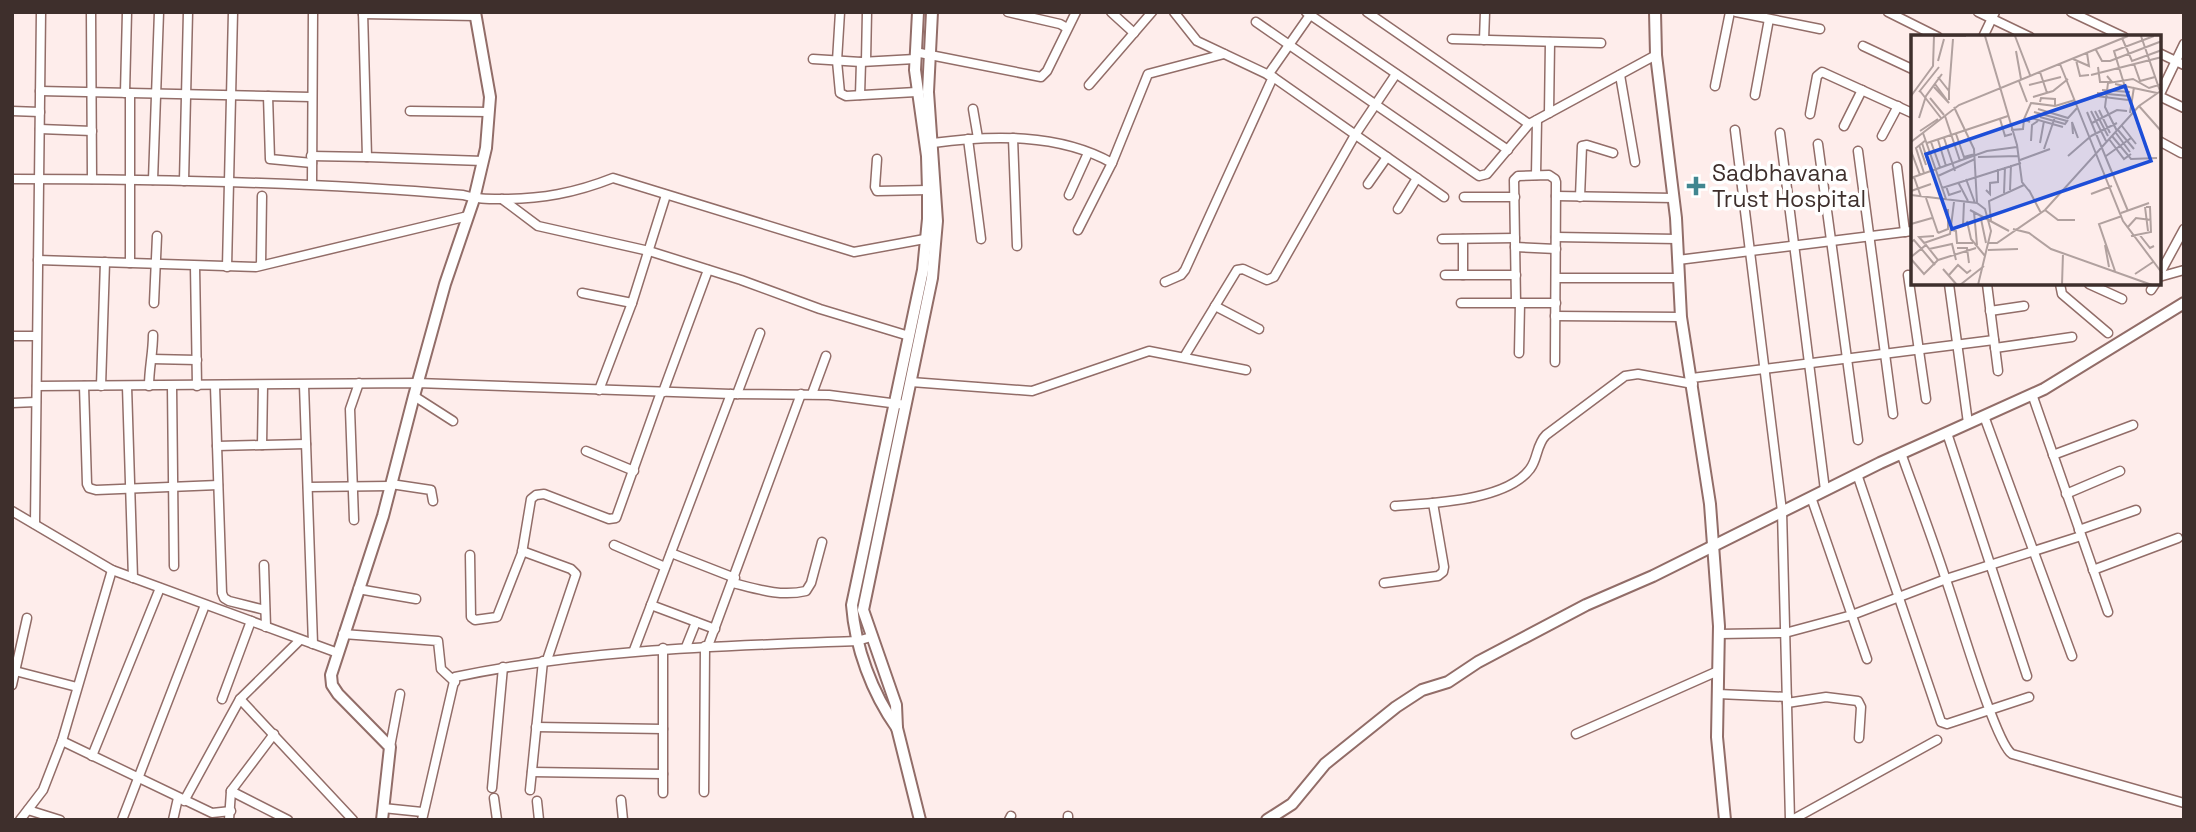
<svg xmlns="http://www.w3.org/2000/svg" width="2196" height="832" viewBox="0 0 2196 832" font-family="'Space Grotesk',sans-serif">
<rect width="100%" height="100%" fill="#feedeb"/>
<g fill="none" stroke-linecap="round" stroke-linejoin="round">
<g stroke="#926d68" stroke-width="11">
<g id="minor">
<path d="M91,12L92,179"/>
<path d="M363,12L367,157L483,161"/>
<path d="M840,12L837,61L840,93L846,96L916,92"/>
<path d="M1008,12L1060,24L1067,28"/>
<path d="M1111,12L1134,33"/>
<path d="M1174,12L1197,41L1273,77L1444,197"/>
<path d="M1306,12L1508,150"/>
<path d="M1367,12L1529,124L1656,55"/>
<path d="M1736,12L1820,29"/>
<path d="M1888,12L1938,37"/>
<path d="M1978,12L2030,37"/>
<path d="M2071,12L2124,37"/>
<path d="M363,14L476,16"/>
<path d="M1256,22L1479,176L1487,174L1529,124"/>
<path d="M1983,37L1995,12"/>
<path d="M1452,39L1601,43"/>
<path d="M1484,40L1485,12"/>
<path d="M1863,46L1912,69"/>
<path d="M915,52L1041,77L1047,71L1076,12"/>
<path d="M2159,53L2184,65"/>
<path d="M813,59L861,62L915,59"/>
<path d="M866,61L867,12"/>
<path d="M1268,75L1310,15"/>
<path d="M1620,75L1635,162"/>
<path d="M1089,85L1152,12"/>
<path d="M1715,86L1730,12"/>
<path d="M40,91L311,97"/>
<path d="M125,93L127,12"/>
<path d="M860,95L861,62"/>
<path d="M1755,95L1769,19"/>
<path d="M268,96L270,159L312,163"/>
<path d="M2159,96L2184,44"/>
<path d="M2159,96L2184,108"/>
<path d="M973,109L978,138"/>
<path d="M12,111L40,112"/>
<path d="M410,111L489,112"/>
<path d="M1549,113L1550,42"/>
<path d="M1810,114L1817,76L1822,72L1912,113"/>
<path d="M1844,126L1862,90"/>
<path d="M40,129L92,131"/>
<path d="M1735,130L1782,511L1790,820"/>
<path d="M1780,133L1825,490"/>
<path d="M1882,136L1898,106"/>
<path d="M1013,138L1017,246"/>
<path d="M968,139L981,239"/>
<path d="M2159,141L2181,153"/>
<path d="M933,143C991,135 1059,133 1112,163"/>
<path d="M1818,144L1858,440"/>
<path d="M1858,151L1893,414"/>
<path d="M311,156L367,157"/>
<path d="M877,159L875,187L877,191L928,190"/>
<path d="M1897,167L1905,232"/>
<path d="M1536,175L1537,120"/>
<path d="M12,179C163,179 313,182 463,195C476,199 487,199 501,199C542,199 575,193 613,178L854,252L930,238"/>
<path d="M153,180L159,12"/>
<path d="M184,181L188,12"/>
<path d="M312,184L313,12"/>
<path d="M1368,184L1387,157"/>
<path d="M1069,195L1088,153"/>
<path d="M1556,196L1674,198"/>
<path d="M1464,197H1515"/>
<path d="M1580,197L1582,146L1587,145L1613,153"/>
<path d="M502,199L538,226L649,251L741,280L820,309L909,336"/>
<path d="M1398,209L1417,178"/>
<path d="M1078,230L1112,163L1148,74L1224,54"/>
<path d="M1556,237L1677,239"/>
<path d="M1442,239L1515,238"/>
<path d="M1463,239V275"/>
<path d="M1515,247L1556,249"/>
<path d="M38,260L256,267L468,216"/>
<path d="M1678,260L1912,231"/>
<path d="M130,263V93"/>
<path d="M261,265L262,196"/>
<path d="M195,266L197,386"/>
<path d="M227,267L233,12"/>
<path d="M1445,275H1516"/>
<path d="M1908,275L1926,399"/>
<path d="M2159,275L2184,229"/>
<path d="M2159,277L2184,270"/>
<path d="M1556,278H1679"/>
<path d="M1165,282L1181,275L1185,270L1273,77"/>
<path d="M1949,284L1968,423"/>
<path d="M1987,284L1998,371"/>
<path d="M2060,284L2062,294L2108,333"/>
<path d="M2089,284L2122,299"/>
<path d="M2151,290L2155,284"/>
<path d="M582,293L632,303"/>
<path d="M154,303L157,236"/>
<path d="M1461,303H1556"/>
<path d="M1516,303L1514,180L1518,176L1549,175L1555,179L1556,182L1555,362"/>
<path d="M1215,306L1259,329"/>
<path d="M1990,311L2024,306"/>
<path d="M1555,316L1681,317"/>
<path d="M12,336H36"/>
<path d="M1995,348L2072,337"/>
<path d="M1519,353L1520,303"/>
<path d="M1184,357L1237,270L1243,269L1267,280L1274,277L1355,135L1396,74"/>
<path d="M152,359L197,360"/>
<path d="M1692,378L1994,340"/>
<path d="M911,382L1032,391L1149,351L1246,370"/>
<path d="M304,385L313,644"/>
<path d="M37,386L417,383L731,394L829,395L906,405"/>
<path d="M84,386L87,484L89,488L96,490L218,485"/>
<path d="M101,386L105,262"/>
<path d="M127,386L133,578"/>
<path d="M149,386C149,368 153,353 153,335"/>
<path d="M172,386L174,566"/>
<path d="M215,386L222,593L224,598L229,601L265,610"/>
<path d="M599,390L632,303L666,195"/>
<path d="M663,392L708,270"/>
<path d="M737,394L760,333"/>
<path d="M812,394L826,356"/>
<path d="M2032,394L2108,612"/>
<path d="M414,396L453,421"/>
<path d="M12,403L36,402"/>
<path d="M1984,416L2072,656"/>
<path d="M1947,433L2027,676"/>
<path d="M262,445L263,385"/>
<path d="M217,446L306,444"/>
<path d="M586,451L634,471"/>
<path d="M1901,453C1916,495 1932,537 1946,580C1956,607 1995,743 2012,754L2184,803"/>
<path d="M2053,455L2133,425"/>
<path d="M1857,474L1941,722L1947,724L2029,697"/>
<path d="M391,484L431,490L433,501"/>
<path d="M308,487L390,486"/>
<path d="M2066,494L2120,471"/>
<path d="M1811,497L1867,659"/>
<path d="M1395,506C1432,503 1506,501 1530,469C1538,459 1536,445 1546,435L1625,376L1638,374L1693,384"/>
<path d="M12,511L112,570L338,653"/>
<path d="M354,520L350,409L359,383"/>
<path d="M35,524L41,12"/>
<path d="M2079,530L2136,510"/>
<path d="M614,545L665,567"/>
<path d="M522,551L571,569L576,574L547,660"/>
<path d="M671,553L735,578"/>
<path d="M470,555L471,617L475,620L497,617L522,553L531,499L536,495L544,494L609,519L616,518L661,392"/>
<path d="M264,565L266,627"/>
<path d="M2093,570L2178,538"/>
<path d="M733,583C757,589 780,597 806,591L811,583L822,542"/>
<path d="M1384,583L1438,576L1443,572L1444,567L1433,503"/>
<path d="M358,589L416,599"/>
<path d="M651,605L715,629"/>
<path d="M343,634L438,641L441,669L455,682"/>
<path d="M1719,634L1785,633L1852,615L1946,579L2081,536"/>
<path d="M708,646L801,394"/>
<path d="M686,647L696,622"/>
<path d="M634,650L731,394"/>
<path d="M15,671L77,687"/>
<path d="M12,685L27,618"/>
<path d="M1718,694L1787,697"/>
<path d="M222,699L251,621"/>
<path d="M240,699L353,820"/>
<path d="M1787,703L1826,697L1858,701L1861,707L1859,738"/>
<path d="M536,727L663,729"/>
<path d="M1576,734L1718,671"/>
<path d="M62,741L212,813L231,811"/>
<path d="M390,747L400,694"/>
<path d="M92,756L160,588"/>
<path d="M532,772L663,774"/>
<path d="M492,788L503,667"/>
<path d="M530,790L543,661"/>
<path d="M231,791L288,820"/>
<path d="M704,792L705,646"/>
<path d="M663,793V648"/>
<path d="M494,798L497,820"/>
<path d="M621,800L623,820"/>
<path d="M184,801L240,699L300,640"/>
<path d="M537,801L539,820"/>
<path d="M383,808L422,812"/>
<path d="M28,810L60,820"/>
<path d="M1068,816V820"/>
<path d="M20,820L43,790L62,741L112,570"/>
<path d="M122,820L205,605"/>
<path d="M173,820L178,798"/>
<path d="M229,820L231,791L274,734"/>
<path d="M422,820L455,677C588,649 722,646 857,641L871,637"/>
<path d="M1009,820L1011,816"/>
<path d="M1792,820L1937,740"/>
</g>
</g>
<g stroke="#926d68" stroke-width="14">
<g id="tertiary">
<path d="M1655,12L1656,55L1676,218L1681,317L1710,504L1719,626L1717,737L1725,820"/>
<path d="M897,728C872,693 855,647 852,605L923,270L928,219V190L927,156L915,70L918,12"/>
<path d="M382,820L390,747L338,694L332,685L331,675L383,516L414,396L445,284L474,199L486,148L490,97L475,12"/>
<path d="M920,820L897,728L896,705L863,610L932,278L937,221L928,92L932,12"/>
<path d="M1267,820L1292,804L1325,764L1396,707L1422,690L1448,682L1478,662L1586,605L1653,576L1880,463L2044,389L2184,303"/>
</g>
</g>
<use href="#minor" stroke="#fff" stroke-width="8"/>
<use href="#tertiary" stroke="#fff" stroke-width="10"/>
</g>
<path fill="#408690" stroke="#fff" stroke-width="2.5" d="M1692.5 175.5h7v7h7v7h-7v7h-7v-7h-7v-7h7z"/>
<g text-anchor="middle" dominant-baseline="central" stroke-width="7" stroke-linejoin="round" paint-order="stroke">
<g font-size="23" fill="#3e2f2c" stroke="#fff" text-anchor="start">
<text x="1712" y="173">Sadbhavana<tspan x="1712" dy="26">Trust Hospital</tspan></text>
</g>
</g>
<g transform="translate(1911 35)">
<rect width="250" height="250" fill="#feedeb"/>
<path fill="none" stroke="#b1a19f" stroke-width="2" d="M74,1L106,110L111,147L119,157M104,1L119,40M230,1L249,56M211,3L221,26L251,15M185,15L191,26H199L251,6M105,16L110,44M162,24L178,31L176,18M165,25L169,41L178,40M27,26L33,4M149,29L212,186L251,238M223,29L229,46L244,42M187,32L189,47H201L196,41M129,37L136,58M180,40L251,22M27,42L38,56V65M108,46L116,67M204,49L246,58M118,50L150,42M23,52L38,68L24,49M214,52L203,16L243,1M191,55L219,57M9,56L30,83M38,56L42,4M8,57L28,32M186,58L218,61M0,61L22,31L23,1H55M185,61L217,65M122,62L142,56L157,44M19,63L33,80M129,67L130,63L144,64V71M228,71L251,97M43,72L63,114L66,168M127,74L157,83L167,72M188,75L199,98M180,76L195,106M184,76L197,101M123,77L156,86M176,77L217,176M219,78L223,52M34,81L49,126M129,82L154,89L157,85M8,83L15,61L31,39M120,83L152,92M89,84L94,101L101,99M119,87L113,84L120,68L144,71L164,65M181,88L206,75L216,76M211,91L225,109M100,95L112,94L113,84M207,95L223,114M9,96L27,84M206,96L194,72L197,48L222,44L238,53L251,49M12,98L35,164M205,98L219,117M45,99L53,122L64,119M162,99L161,87L167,103M180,101L206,88M201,101L220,124L246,123M33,103L44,136M198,104L213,124L220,119M27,105L35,131M120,106L121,90L127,86M0,107L48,70L217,1M20,107L29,132M11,108L20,136M16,108L97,81M129,108L133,86M8,110L15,130M133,114L144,82M0,116L9,140M157,121L180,101M195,121L220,103M67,122L108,121M109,125L139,114M13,138L5,113L15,105M27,141L64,124M3,142L10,162M0,143L76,116L106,112M55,144L64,168M47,147L57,166M35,151L38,160L50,156M31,153L110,128M75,155L79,159V148L87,147V134M99,155L100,130M118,155L130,178M0,156L20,149M93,158L94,132M180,159L201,151M0,160L66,168L74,174L80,196L67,250M15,163L27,198M234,172L237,196M59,175L98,196M134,175L147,185H164M63,177L66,210M210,178L238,168M70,184L75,208M56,186L60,204L74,221M80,186L78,166L113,150M0,189L21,183M52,191L53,167M216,193L225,183L240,185M102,194L118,198L140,214L241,250M41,195L45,196L46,208H62M27,198L37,194V174M228,199L239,213L243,211M220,201L240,197L239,172H235M0,207L3,205L24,230M13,208L39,199L43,167M78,208H86L134,175L228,71L251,55M14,209L8,202L23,201M194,210L198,232M46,213H56L58,228M18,214L41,209L45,225M77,215L107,214M0,222L15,210L27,225L65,213M0,224L13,239L27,225M32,234L46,250M204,236L188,189L211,181M224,239L242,227M38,240L47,230L56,238L60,235M49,250L73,231M151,250L152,218"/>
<path fill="#1d4ed8" fill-opacity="0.15" stroke="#1d4ed8" stroke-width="3.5" d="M214,51L240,126L41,194L15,119Z"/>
<rect width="250" height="250" fill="none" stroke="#3e2f2c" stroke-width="3.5"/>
</g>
<rect width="2196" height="832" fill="none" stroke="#3e2f2c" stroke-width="28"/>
</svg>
